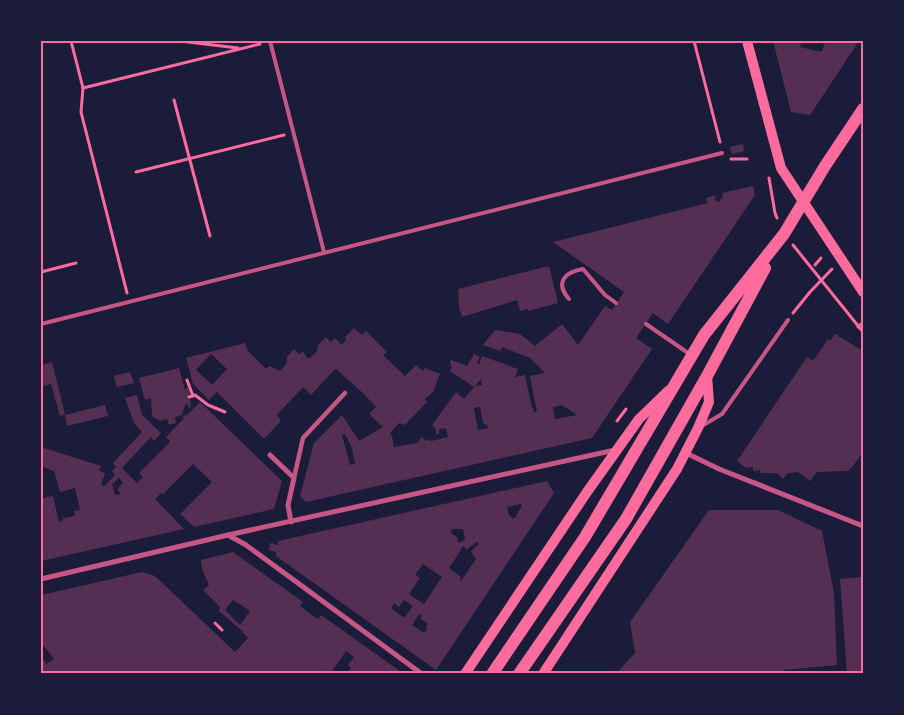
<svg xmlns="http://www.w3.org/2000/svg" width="904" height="715" viewBox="0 0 904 715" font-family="'PT Sans Narrow',sans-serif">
<rect width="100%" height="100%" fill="#1b1b3a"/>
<g fill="#542f53" fill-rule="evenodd">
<path d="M773,41H801L800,47L822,52L825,41H859L810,115L791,112Z"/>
<path d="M743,144L744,151L732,154L730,147Z"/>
<path d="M753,186L755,195L668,324L653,313L640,332L636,338L652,349L592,438L306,502L300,496L314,443L342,415L359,441L383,427L369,414L376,407L363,393L337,370L335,369L311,395L303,387L277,415L281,421L264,439L217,392L209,400L193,384L186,358L245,343L247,350L266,369L270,366L280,371L287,363V357L294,349L299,354L303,351L307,358H310L317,351L318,345L326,337L331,342L335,338L341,344H343L346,340L345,337L354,328L362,335L366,331L387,352L383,355L405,376L416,365L423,371L425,368L440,374L433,392L425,399L427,402L405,425L399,423L390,433L392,436L394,447L417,443L422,437L426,441L427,439L431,441L448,437L446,428L439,429V434H436V429L432,425L456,392L464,399L475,386L482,385L481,379L474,387L450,371L452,368L450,363L451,360L467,366L474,354L480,357L477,363L479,364L482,356L518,369L515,377L525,375L531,404L534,412H537L530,376L545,373L530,358L502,347L500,351L483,345L495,330L520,334L535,346L562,324L578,345L605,306L612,310L624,292L553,242L708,203L706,198L716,195L714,199L719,202L723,196L722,193ZM211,354L227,369L212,385L196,370ZM562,405L577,415L555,419L553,407ZM480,407L483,423L487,425L488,428L478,430L474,408ZM345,434L352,448L355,464L350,465L342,435Z"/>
<path d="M549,266L558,303L528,311L527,309L520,311L517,300L462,317L459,307L458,289Z"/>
<path d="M835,334L863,351V452L852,467L848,471L817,472L810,481L798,472L788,473L783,479L777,473H761L760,470L753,471V467L746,468L737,461L807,357L813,361L828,339L830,341Z"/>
<path d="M52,362L65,414L60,416L51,384L41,387V365Z"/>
<path d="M179,368L185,390L188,387L191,407L189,408L188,404L185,405L182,415L175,417L176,423L169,425L167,419L160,421L152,416L151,398L145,400L139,378Z"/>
<path d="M130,372L134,383L117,387L114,376Z"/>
<path d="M137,395L142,415L161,433L154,441L151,437L122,468L137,483L143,477L139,473L170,442L166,437L184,418L183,417L185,415L186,416L200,402L282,481L274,509L194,527L180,514L212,482L193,464L163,494L161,493L155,499L184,529L41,561V490L43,498L53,496L59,522L63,521L62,517L65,518L75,516L74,511L80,510L75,488L60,492L54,471L41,466V447L101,466L99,471L105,473L101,485L104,486L115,475L112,471L116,467L113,463L142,432L134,423L125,398ZM119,478L123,483L117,489L121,494L115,495L112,484Z"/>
<path d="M105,405L108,416L67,426L65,415Z"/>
<path d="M547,481L554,493L436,670L276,556V552L269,550L270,543L278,545V541ZM521,504L522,506L514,519L509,515L507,507ZM452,529H463L465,539L460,543L457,540L458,538L451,533ZM477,542L479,544L471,551L476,559L461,581L460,580L461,577L449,568L461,550L460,549L464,546L466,550ZM423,564L442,577L424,604L409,594L420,578L415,575ZM404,600L413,606L404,618L391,608L394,603L399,607ZM419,614L422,616L420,618L428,624L426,627L427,630L424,633L412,625Z"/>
<path d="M709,510H778L822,531L834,593L837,665L784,670L785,674H616L635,653L630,622Z"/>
<path d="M233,552L303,602L300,606L312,615L318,619L321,615L404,674H347L351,668L348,665L354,657L346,651L330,674H41V657L47,664L54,659L41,642V595L142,572L155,576L235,652L248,638L241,630L219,611L220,607L203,590L209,585L202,569L201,560ZM233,600L250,611L240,625L225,610Z"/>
<path d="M863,577V674H847L840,579Z"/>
</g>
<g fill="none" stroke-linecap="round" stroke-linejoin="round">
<g stroke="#ff6b9d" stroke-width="3">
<path d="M71,41L83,88L81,112L127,293"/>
<path d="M180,41L238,48"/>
<path d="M694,41L720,142"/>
<path d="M83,88L260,44"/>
<path d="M174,100L210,236"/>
<path d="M731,159H747"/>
<path d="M136,172L284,135"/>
<path d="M769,178L775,213L777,218"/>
<path d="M793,245L863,332"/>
<path d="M815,265L821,258"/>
<path d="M41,272L76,263"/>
<path d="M793,313L810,292L832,269"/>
<path d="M858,327L863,322"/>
<path d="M187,380L193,396"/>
<path d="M189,397L195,395L208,405L225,412"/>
<path d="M617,421L626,409"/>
<path d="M215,623L222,630"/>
</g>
<g stroke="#c65784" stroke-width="4">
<path d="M270,41L324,252"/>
<path d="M569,299C555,283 564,272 583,269L605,295L616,303"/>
<path d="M41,324L722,153"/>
<path d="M646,324L691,355"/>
<path d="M700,427L722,414L788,320"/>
</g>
<path stroke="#c65784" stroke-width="4.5" d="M294,478L303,438L345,393"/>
<g stroke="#c65784" stroke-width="5">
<path d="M686,453L719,469L863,526"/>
<path d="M270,455L294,478L288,505L291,522"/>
<path d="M228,535L246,545L422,674"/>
<path d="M41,579L228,535L615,450"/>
</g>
<g stroke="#ff6b9d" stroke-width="10">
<path d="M747,41L781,168L863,292"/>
<path d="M465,674L587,492L639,419L668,391"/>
<path d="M543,674L677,469L698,428L709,402L707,376"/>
</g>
<g stroke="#ff6b9d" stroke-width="12">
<path d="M492,674L585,537L704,335L784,234L825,166L863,109"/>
<path d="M519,674L626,519L707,376L765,268"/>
</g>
</g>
<rect width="904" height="715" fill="none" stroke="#1b1b3a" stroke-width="85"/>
<rect x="42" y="42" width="820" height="630" fill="none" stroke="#ff6b9d" stroke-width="2"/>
</svg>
